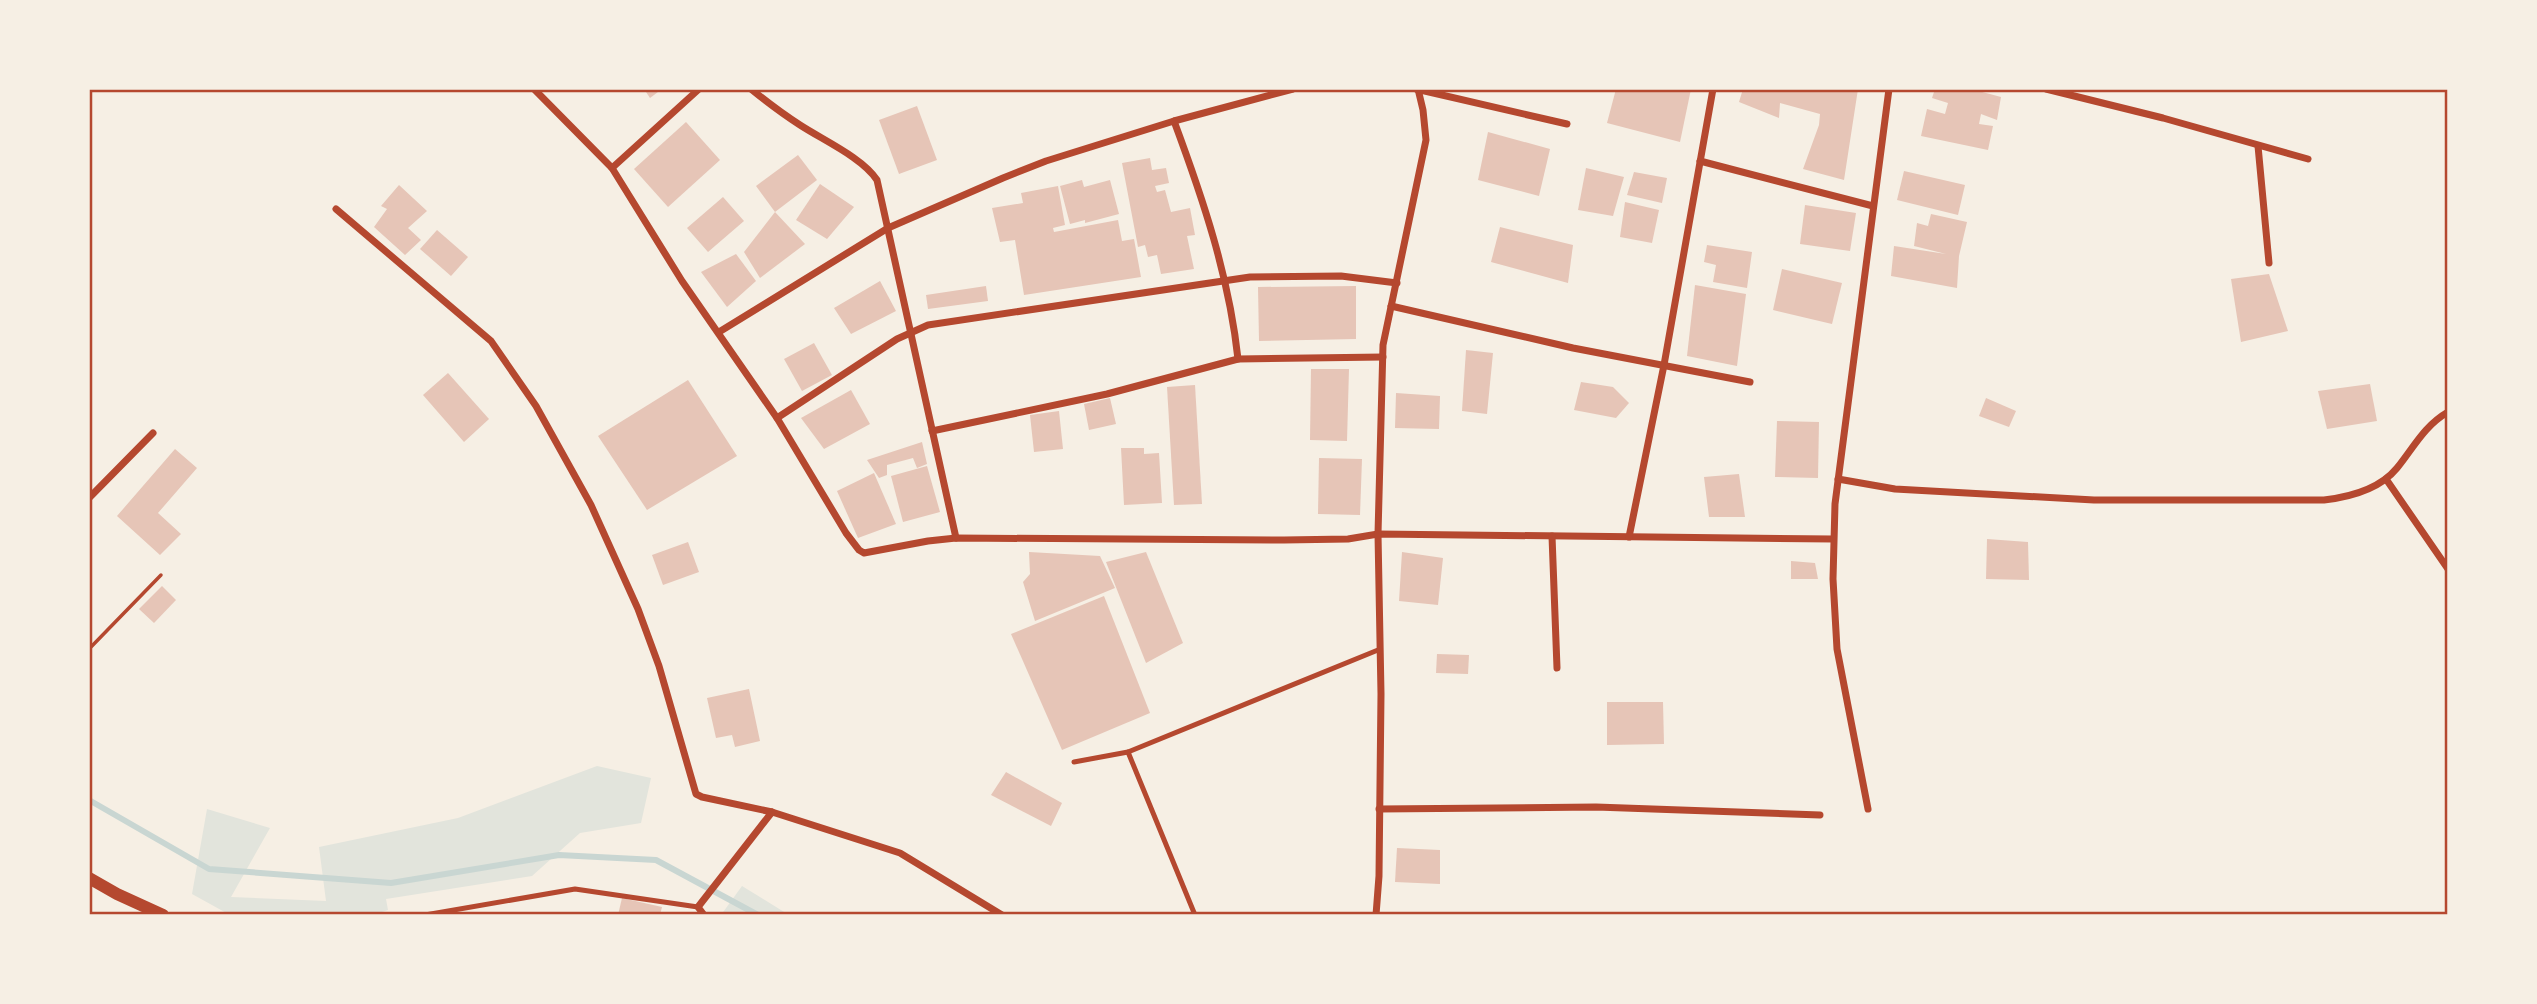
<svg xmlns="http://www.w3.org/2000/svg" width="2537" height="1004" viewBox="0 0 2537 1004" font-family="'Sofia Sans Condensed',sans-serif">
<rect width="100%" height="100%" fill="#f6efe4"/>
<g fill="#e2e4dc">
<path d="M597,766L651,778L641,823L580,833L532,876L386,899L388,910L373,915H230L192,894L207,809L270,828L231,897L326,901L319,847L458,818Z"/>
<path d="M742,886L789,915H721Z"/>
</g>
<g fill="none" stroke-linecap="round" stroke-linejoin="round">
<path stroke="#c9d6d2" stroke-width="6" d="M89,800L209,869L391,883L559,855L656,860L758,915"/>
</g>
<g fill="#e6c5b7">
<path d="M644,89H662L650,98Z"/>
<path d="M1616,89H1691L1680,142L1607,123Z"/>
<path d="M1743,89H1821L1835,91V89H1858L1844,180L1803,169L1819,125L1820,114L1780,103L1779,118L1739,102Z"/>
<path d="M1935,89H1971L2001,97L1997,120L1981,114L1979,124L1993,126L1988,150L1921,136L1927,109L1945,114L1948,103L1932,98Z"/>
<path d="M917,106L937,160L899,174L879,120Z"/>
<path d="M686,122L720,160L668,207L634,169Z"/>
<path d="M1488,132L1550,149L1539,196L1478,180Z"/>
<path d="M798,155L817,180L775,212L756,186Z"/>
<path d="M1150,158L1152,170L1166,168L1169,183L1155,186L1157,192L1165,190L1171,212L1190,208L1195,235L1187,236L1194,269L1161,274L1157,255L1148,257L1145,245L1138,247L1122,163Z"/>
<path d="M1586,168L1624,177L1613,216L1578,210Z"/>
<path d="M1904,171L1965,185L1958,215L1897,200Z"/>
<path d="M1634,172L1667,178L1662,203L1627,195Z"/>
<path d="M1082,180L1084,187L1110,180L1119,214L1085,223V220L1070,224L1060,186Z"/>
<path d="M820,184L854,207L827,239L796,220Z"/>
<path d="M399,185L427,211L408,228L421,240L405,255L374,227L387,209L381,206Z"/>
<path d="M1058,186L1065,225L1053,228L1054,232L1118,220L1122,241L1134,239L1141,277L1024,295L1015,240L1000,242L992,208L1023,203L1021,193Z"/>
<path d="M723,197L744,221L708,252L687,228Z"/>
<path d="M1625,202L1659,210L1652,243L1620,237Z"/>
<path d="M1805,205L1856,213L1850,251L1800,244Z"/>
<path d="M775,212L805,244L760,278L744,252Z"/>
<path d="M1931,214L1967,222L1959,256L1957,288L1891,276L1894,246L1946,254L1914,246L1917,223L1928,226Z"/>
<path d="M1500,227L1573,245L1568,283L1491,262Z"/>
<path d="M437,230L468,257L451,276L420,249Z"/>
<path d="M1707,245L1752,252L1747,288L1713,282L1716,265L1704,262Z"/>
<path d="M736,254L756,281L727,307L701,272Z"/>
<path d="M1782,269L1842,283L1832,324L1773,310Z"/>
<path d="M2269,274L2288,331L2241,342L2231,279Z"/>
<path d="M880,281L896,311L851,334L834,308Z"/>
<path d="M1695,285L1746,294L1737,366L1687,356Z"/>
<path d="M986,286L988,301L928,309L926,295Z"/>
<path d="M1356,286V339L1259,341L1258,287Z"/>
<path d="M814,343L832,375L802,391L784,359Z"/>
<path d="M1466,350L1493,353L1487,414L1462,411Z"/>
<path d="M1311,369H1349L1347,441L1310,440Z"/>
<path d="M448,373L489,419L464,442L423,395Z"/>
<path d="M688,380L737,456L647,510L598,436Z"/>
<path d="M1581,382L1613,387L1629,403L1616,418L1574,410Z"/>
<path d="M2370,384L2377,421L2327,429L2318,391Z"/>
<path d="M1195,385L1202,504L1174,505L1167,387Z"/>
<path d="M851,390L870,424L824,449L801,418Z"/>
<path d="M1396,393L1440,396L1439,429L1395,428Z"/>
<path d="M1110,398L1116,424L1089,430L1084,404Z"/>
<path d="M1986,398L2016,411L2009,427L1979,416Z"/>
<path d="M1059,411L1063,449L1034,452L1030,415Z"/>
<path d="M1777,421L1819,422L1818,478L1775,477Z"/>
<path d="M922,442L927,464L917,468L913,458L887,465V475L879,478L867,460Z"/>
<path d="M1121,448H1144V454L1159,453L1162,503L1124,505Z"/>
<path d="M175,449L197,468L158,513L181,534L160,555L117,516Z"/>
<path d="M1319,458L1362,459L1360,515L1318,514Z"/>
<path d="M927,466L940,512L903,522L891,476Z"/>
<path d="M874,473L896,524L858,538L837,491Z"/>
<path d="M1739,474L1745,517H1709L1704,477Z"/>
<path d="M1987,539L2028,542L2029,580L1986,579Z"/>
<path d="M688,542L699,572L663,585L652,555Z"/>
<path d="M1029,552L1100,556L1115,588L1035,621L1023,582L1030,574Z"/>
<path d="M1146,552L1183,643L1146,663L1106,562Z"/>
<path d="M1402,552L1443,558L1438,605L1399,601Z"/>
<path d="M1791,561L1815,563L1818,579H1791Z"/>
<path d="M162,586L176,600L154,623L139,609Z"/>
<path d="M1104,596L1150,713L1062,750L1011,634Z"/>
<path d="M1437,654L1469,655L1468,674L1436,673Z"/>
<path d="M749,689L760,741L735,747L732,735L716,738L707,698Z"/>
<path d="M1607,702H1663L1664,744L1607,745Z"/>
<path d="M1006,772L1062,803L1051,826L991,795Z"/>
<path d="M1397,848L1440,850V884L1395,882Z"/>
<path d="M622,898L662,907L660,915H618Z"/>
</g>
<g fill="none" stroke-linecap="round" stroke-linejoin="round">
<path stroke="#b5482f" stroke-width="3.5" d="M89,649L161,575"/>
<g stroke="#b5482f" stroke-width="5">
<path d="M1128,752L1195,915"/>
<path d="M1074,762L1128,752L1378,650"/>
<path d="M425,915L575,889L698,907"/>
</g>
<g stroke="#b5482f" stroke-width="7">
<path d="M534,89L612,168L682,281L777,418L846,533L859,550L864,553L928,541L956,538L1284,540L1348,539L1378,534L1833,539"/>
<path d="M751,89C767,102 783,114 800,125C823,140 863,158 877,180L956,538"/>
<path d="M1416,89L1567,124"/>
<path d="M2046,89L2163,118L2308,159"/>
<path d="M1174,121C1203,199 1229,276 1238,359"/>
<path d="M2258,146L2269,263"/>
<path d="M1700,161L1873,206"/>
<path d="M612,168L699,89"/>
<path d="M336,209L491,341L536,406L591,505L638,609L659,666L696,794L702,797L772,812L900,853L1002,915"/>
<path d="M1391,306L1573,348L1750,382"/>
<path d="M719,332L888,228L1003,178L1046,161L1174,121L1293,89"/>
<path d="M777,418L897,339L928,325L1250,277L1341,276L1397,283"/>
<path d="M932,431L1107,394L1238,359L1383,357"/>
<path d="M1838,479L1895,489L2094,500H2324C2350,497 2379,490 2397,468C2414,447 2424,426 2448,412"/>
<path d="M2386,479L2448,569"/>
<path d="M89,498L153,433"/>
<path d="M1552,536L1557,668"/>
<path d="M1629,537L1664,365L1713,89"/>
<path d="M1379,809L1596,807L1820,815"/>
<path d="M1868,809L1837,649L1833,579L1835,504L1889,89"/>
<path d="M704,915L698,907L772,812"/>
<path d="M1376,915L1379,876L1381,694L1378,534L1383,345L1426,140L1423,110L1418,89"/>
</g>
<path stroke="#b5482f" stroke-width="12" d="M89,878L117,894L163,915"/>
</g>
<rect width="2537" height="1004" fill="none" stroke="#f6efe4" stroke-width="182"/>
<rect x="91" y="91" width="2355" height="822" fill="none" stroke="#b5482f" stroke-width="2.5"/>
</svg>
